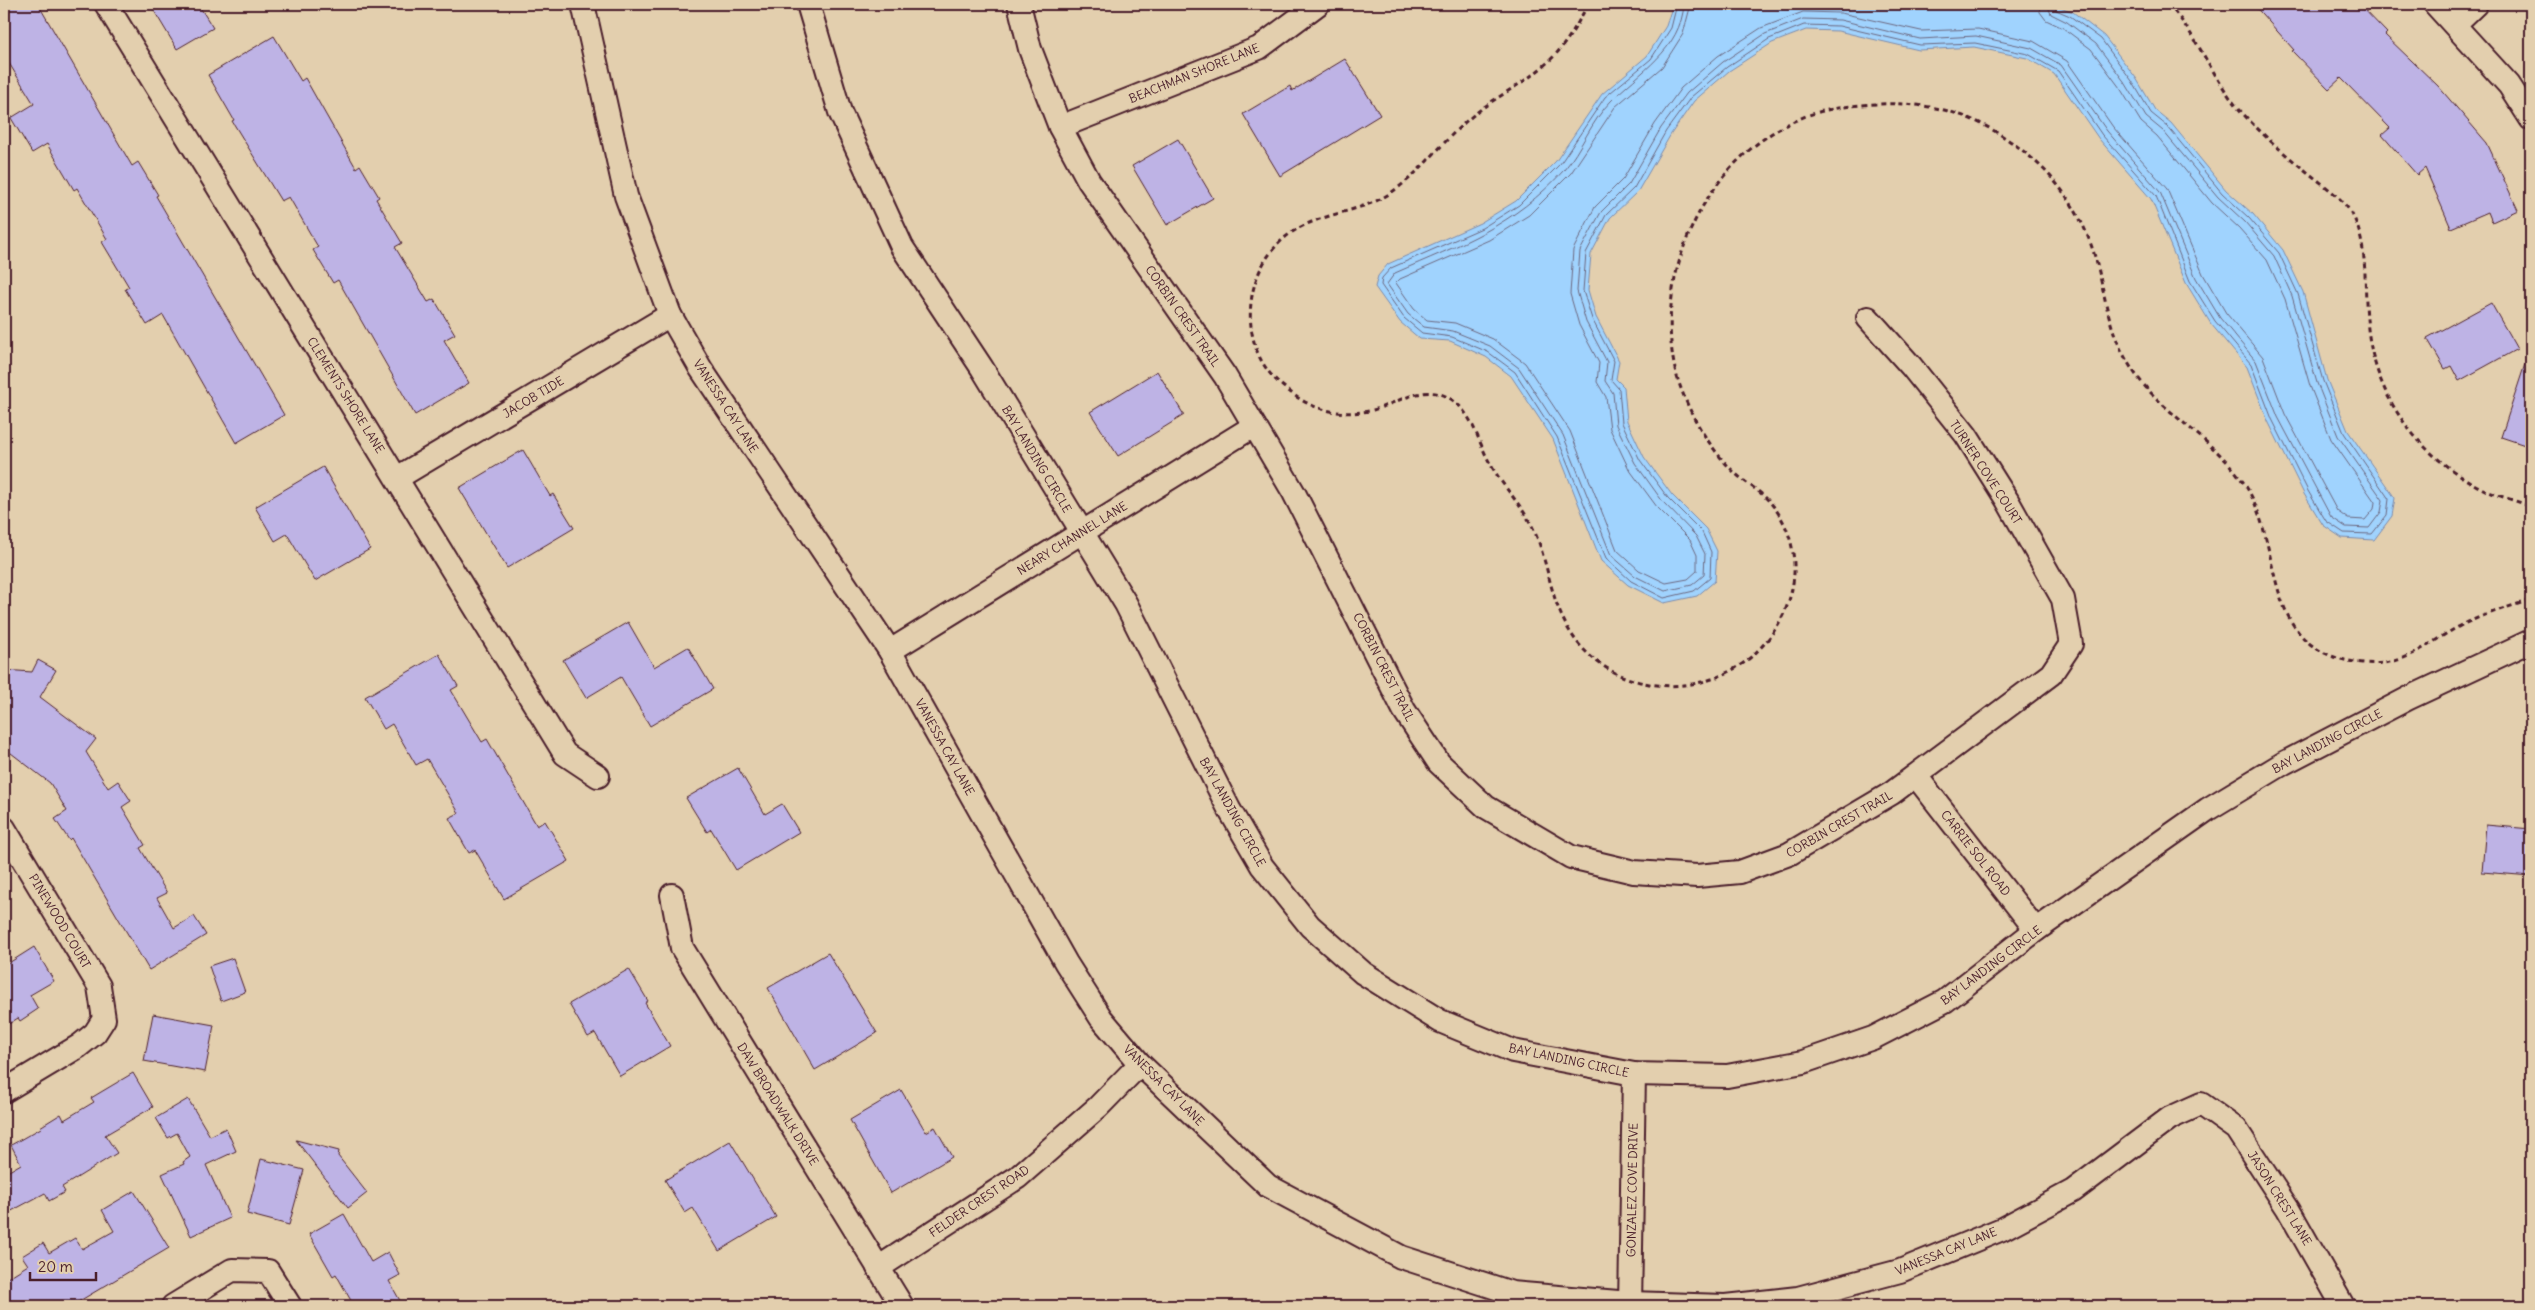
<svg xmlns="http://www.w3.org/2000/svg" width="2535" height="1310" viewBox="0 0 2535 1310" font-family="Delius,sans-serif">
<rect width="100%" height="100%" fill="#e3cfae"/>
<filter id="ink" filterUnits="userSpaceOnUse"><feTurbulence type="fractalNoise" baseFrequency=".02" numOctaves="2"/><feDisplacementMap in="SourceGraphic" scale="10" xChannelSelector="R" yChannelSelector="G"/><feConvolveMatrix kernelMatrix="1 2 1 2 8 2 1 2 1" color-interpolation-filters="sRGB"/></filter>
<g filter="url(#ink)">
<path fill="#a0d3fe" stroke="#7e8baa" d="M1673,4H2053L2073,12L2104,36L2136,78L2155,110L2171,123L2226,190L2253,214L2283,250L2303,292L2327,380L2348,431L2395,498L2392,516L2374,540L2342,538L2323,525L2304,494L2268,421L2247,367L2211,324L2186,283L2151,199L2099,139L2054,74L2027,58L1974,47L1919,50L1838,31L1806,30L1772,43L1729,71L1694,101L1671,134L1638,191L1610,218L1591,254L1588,290L1596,317L1619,361L1616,379L1624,387L1627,421L1644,457L1672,495L1706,529L1717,551L1715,581L1697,596L1664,603L1628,585L1601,561L1553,439L1511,376L1486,357L1450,341L1420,339L1400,322L1375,287L1378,276L1388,264L1480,223L1516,201L1556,161L1602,94L1647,56L1666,26Z"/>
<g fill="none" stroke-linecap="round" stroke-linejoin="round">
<g stroke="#6c677f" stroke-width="1">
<path d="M1677,4L1671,28L1651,59L1605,97L1560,164L1519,205L1482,228L1391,268L1382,278L1381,285L1404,318L1422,333L1452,337L1488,352L1515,372L1557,437L1606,558L1631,581L1664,598L1694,591L1710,578L1711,552L1702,532L1668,498L1640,460L1622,423L1619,389L1611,380L1614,361L1592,319L1583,291L1586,253L1606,215L1634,188L1666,131L1691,97L1727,67L1769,39L1804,25L1839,26L1920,45L1975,43L2028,54L2058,71L2102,135L2156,196L2190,281L2215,321L2251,364L2272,419L2308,491L2326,521L2344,533L2372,534L2387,515L2389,499L2344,433L2323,381L2298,294L2279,253L2249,218L2222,193L2167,126L2151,113L2132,81L2101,39L2070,16L2056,10L2053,4"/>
<path d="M1684,4C1681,50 1639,72 1611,101C1592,120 1581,150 1564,170C1514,226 1461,244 1395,273L1387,284L1408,314L1424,327L1453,331L1490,346L1519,368L1563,435L1611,555L1635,576L1665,591L1692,585L1704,575L1705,554L1696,536L1663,502L1635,463L1616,425L1613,393L1605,381L1607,362L1586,322L1577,291L1580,251L1601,212L1629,184L1661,128L1687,93L1723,62L1765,34L1803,19L1840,20L1920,39L1976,36L2031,48L2061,65L2107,131L2160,192L2196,278L2220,318L2256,361L2278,417L2331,517L2346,527L2369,528L2381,512L2383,500L2338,436L2317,383L2292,296L2274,256L2245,222L2218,197L2163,131L2146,117L2126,84L2096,44L2067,22L2051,14L2047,4"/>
<path d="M1691,4L1683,34L1662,67L1615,107L1571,173L1529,215L1489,240L1400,279L1396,283L1414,309L1427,320L1455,323L1493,339L1525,363L1570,431L1617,550L1639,570L1666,583L1688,579L1697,571V555L1690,540L1657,507L1629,469L1610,429L1606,397L1597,382L1599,363L1579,325L1570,294L1573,250L1595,207L1623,179L1655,124L1681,88L1718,56L1761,28L1803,12L1841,13L1921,31L1978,29L2033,41L2067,61L2113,127L2167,189L2203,274L2226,313L2263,357L2285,414L2337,511L2348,519L2365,520L2374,509L2375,502L2331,439L2310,386L2285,299L2267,260L2239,228L2212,203L2157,136L2141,122L2120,88L2091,49L2063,28L2046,20L2040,12L2039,4"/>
</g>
</g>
<g fill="#beb3e5" stroke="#4a1f2b">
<path d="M4,4H38L132,166L138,162L158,195L156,196L284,415L236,443L163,315L147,325L125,289L129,287L102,242L107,239L77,188L74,190L47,144L32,153L11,118L34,104L4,55Z"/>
<path d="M150,4H198L213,28L177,49Z"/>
<path d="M2253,4H2359L2387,33L2385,35L2438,86L2487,143L2518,210L2492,222L2488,212L2451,228L2425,168L2417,175L2382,135L2390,128L2341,78L2329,89L2292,51L2294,50Z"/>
<path d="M274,36L301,81L305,78L356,168L360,165L379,197L376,199L402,243L395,247L428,302L434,299L455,334L444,340L469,383L415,415L338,280L333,283L313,250L318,247L289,197L281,201L232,121L234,120L208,75Z"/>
<path d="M1345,59L1380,115L1280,176L1243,114L1290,86L1292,91Z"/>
<path d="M1178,139L1213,198L1167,225L1132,166Z"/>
<path d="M2491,303L2517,349L2459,381L2451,366L2445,369L2427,338Z"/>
<path d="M2528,355L2531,356V447L2501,437Z"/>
<path d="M1157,371L1184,415L1118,456L1090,412Z"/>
<path d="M523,450L550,496L553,494L574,528L507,568L459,488Z"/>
<path d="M323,467L370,549L315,581L287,534L275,541L255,507Z"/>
<path d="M628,622L654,667L688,647L713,689L650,726L621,677L586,698L563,660Z"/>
<path d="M439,654L458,686L451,690L482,742L487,739L537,826L545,821L569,861L504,899L475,850L469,853L449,818L459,813L427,759L416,765L392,724L384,729L365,697Z"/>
<path d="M38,660L56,670L40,697L96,739L86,752L108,788L118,781L131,801L122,807L145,845L140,848L167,893L157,898L174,928L194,916L206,935L149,970L71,838L69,840L55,819L67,811L50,783L11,753H4V670L32,672Z"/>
<path d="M738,768L765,814L782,804L799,832L736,870L711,829L707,832L686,798Z"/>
<path d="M2486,825L2531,829V876L2482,872Z"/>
<path d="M34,947L54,981L30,995L38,1009L20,1021L18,1018L4,1027V966Z"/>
<path d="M828,953L877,1033L815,1070L768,988Z"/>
<path d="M233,958L245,992L221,1001L209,966Z"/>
<path d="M629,969L648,1001L645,1003L670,1046L620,1076L595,1033L588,1037L569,1004Z"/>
<path d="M153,1014L214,1025L205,1072L144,1061Z"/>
<path d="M133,1073L153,1107L105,1135L117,1153L62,1187L65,1192L49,1201L45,1193L4,1215V1174L21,1164L11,1145L41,1128L40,1127L61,1114L64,1120L94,1102L91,1098Z"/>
<path d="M901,1090L926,1132L935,1127L952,1157L891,1193L850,1120Z"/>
<path d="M188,1099L210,1136L226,1128L236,1151L206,1165L230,1218L191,1236L162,1174L184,1164L183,1162L190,1157L177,1133L168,1138L156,1118Z"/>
<path d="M296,1140L339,1151L338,1156L367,1193L348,1208Z"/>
<path d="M730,1141L776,1217L719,1251L693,1208L685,1213L665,1180Z"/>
<path d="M261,1159L304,1170L289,1225L247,1214Z"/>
<path d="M134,1191L169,1248L71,1306H4V1280L28,1265L22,1256L43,1243L49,1253L75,1238L82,1249L114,1231L102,1210Z"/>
<path d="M344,1214L371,1262L388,1252L400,1275L389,1281L403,1306H354L336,1274L333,1276L309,1234Z"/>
</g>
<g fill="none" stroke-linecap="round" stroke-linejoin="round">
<g stroke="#4a1f2b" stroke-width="26">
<g id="minor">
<path d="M106,4L565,754L598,776"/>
<path d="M583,4L626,196L670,315L701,369L890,651L1066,963L1101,1018L1140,1064L1268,1186L1401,1257L1512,1293L1630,1303L1725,1306L1798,1298L1900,1271L2002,1229L2073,1191L2170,1118L2201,1104L2236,1129L2288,1209L2343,1306"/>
<path d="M808,4L840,112L902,247L982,368L1126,604L1229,809L1262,866L1310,926L1363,973L1440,1021L1513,1051L1634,1074L1727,1076L1803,1062L1873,1038L1945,1001L2036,930L2208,809L2284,763L2409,698L2531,641"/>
<path d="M1019,4L1030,49L1060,127L1089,181L1225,376L1294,493L1404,710L1439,763L1486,807L1571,857L1634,872L1697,876L1740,872L1789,854L1892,793L2051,674L2071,644L2063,599L2007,500L1966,435L1911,366L1868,318"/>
<path d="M2435,4L2509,85L2531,119"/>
<path d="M2455,24L2476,4"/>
<path d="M1060,127L1259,48L1318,4"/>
<path d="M397,478L670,315"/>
<path d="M890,651L1254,426"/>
<path d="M1916,776L2036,930"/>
<path d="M4,828L99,986L104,1019L95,1033L79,1046L4,1091"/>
<path d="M672,895L682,948L902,1306"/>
<path d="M878,1268L1018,1177L1098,1107L1140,1064"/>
<path d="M173,1306L232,1270L268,1271L290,1306"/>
<path d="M1630,1306L1634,1074"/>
</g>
</g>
<g stroke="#4a1f2b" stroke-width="3" stroke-dasharray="5 4" stroke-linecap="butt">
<path d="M1588,4C1577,25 1565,47 1547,63C1525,83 1497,96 1475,114C1444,138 1423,172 1389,194C1364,210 1334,212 1307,224C1265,242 1244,289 1252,333C1257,360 1269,376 1290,392C1313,411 1344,417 1373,410C1401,402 1428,380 1455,402C1474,417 1479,445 1491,465C1503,487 1521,504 1532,526C1547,556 1549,593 1565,623C1598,688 1683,704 1742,664C1773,642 1796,603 1794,564C1793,540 1784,516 1766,498C1756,488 1742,481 1732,470C1706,444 1684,405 1675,369C1653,269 1709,153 1806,116C1829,108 1854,105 1878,104C1918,102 1956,109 1991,129C2044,160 2081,203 2097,264C2106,299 2108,328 2127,361C2158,415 2216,437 2247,488C2284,550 2260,648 2355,662C2406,670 2422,645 2462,625C2484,614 2508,607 2531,600"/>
<path d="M2168,4C2196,34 2211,74 2237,107C2257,130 2282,152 2306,171C2323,185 2344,198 2354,218C2368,248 2364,286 2367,318C2372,395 2417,456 2485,490C2500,497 2516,500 2531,507"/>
</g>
<use href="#minor" stroke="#e3cfae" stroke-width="22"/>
</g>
</g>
<g text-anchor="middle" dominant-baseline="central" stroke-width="5" stroke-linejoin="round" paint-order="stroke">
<g font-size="12" fill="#4a1f2b" stroke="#e3cfae">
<text transform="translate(1194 73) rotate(-22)">BEACHMAN SHORE LANE</text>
<text transform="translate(1183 316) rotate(55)">CORBIN CREST TRAIL</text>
<text transform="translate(346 395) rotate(58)">CLEMENTS SHORE LANE</text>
<text transform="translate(533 397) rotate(-31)">JACOB TIDE</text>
<text transform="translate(726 406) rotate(57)">VANESSA CAY LANE</text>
<text transform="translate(1037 459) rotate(59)">BAY LANDING CIRCLE</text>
<text transform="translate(1986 472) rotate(57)">TURNER COVE COURT</text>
<text transform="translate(1072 538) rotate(-32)">NEARY CHANNEL LANE</text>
<text transform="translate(1384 667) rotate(63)">CORBIN CREST TRAIL</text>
<text transform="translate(2327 741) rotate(-28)">BAY LANDING CIRCLE</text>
<text transform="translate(945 747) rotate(61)">VANESSA CAY LANE</text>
<text transform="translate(1233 812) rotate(61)">BAY LANDING CIRCLE</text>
<text transform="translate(1839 824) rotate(-30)">CORBIN CREST TRAIL</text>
<text transform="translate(1976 853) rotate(52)">CARRIE SOL ROAD</text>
<text transform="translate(60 921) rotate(59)">PINEWOOD COURT</text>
<text transform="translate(1991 965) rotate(-37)">BAY LANDING CIRCLE</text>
<text transform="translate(1569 1060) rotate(12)">BAY LANDING CIRCLE</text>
<text transform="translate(1164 1085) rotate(45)">VANESSA CAY LANE</text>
<text transform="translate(778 1104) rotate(58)">DAW BROADWALK DRIVE</text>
<text transform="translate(1632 1190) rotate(-89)">GONZALEZ COVE DRIVE</text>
<text transform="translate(2280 1198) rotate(58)">JASON CREST LANE</text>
<text transform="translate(979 1201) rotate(-34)">FELDER CREST ROAD</text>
<text transform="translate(1946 1251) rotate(-22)">VANESSA CAY LANE</text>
</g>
</g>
<rect width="2535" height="1310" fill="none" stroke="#e3cfae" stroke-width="20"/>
<rect x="10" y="10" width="2515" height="1290" fill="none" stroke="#4a1f2b" stroke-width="2" filter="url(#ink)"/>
<path d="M30 1272v8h66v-8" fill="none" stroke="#4a1f2b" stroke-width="2.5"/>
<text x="38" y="1272" font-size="15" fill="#4a1f2b" stroke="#e3cfae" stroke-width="4" paint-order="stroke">20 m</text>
</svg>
